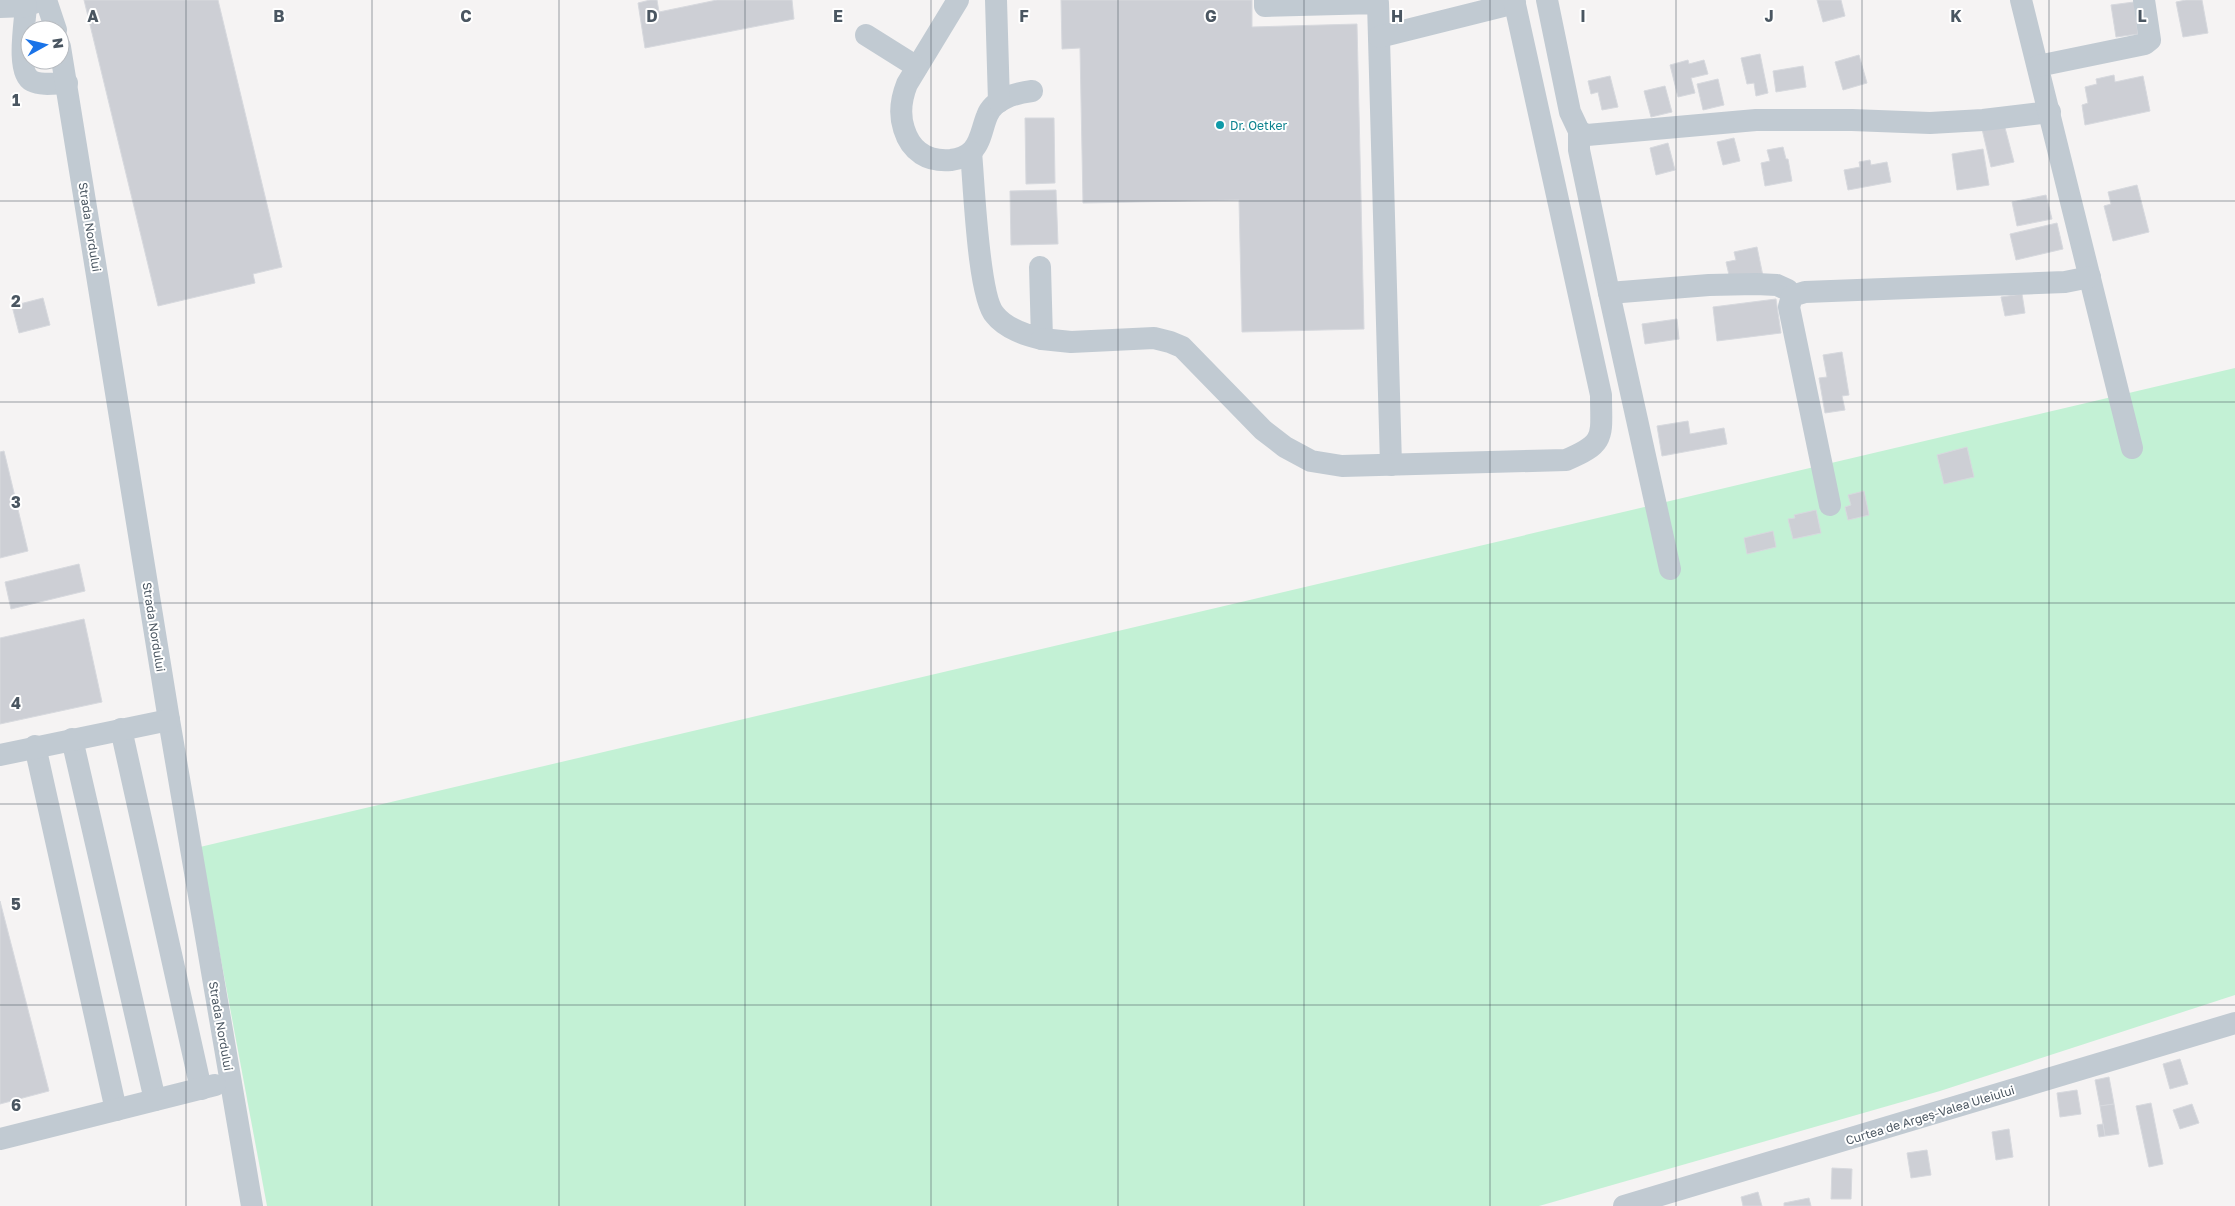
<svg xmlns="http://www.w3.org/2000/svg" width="2235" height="1206" viewBox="0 0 2235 1206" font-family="'Golos Text',sans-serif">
<rect width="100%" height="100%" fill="#f5f3f3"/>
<path fill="#c3f1d5" d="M2235,368V995L1940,1091L1539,1206H267L200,847Z"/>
<g fill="#cdcfd5" stroke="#d7d9de">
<path d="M84,0H218L282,267L253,274L255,283L158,306Z"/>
<path d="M650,0H657L659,12L717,0H792L794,19L645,48L638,3Z"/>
<path d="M1061,0H1252V27L1357,24L1364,329L1242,332L1239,200L1083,203L1080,48L1062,49Z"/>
<path d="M1817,0H1841L1845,16L1823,22Z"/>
<path d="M2186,0H2202L2208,33L2183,37L2176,2Z"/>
<path d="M2134,2L2138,34L2116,37L2111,5Z"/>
<path d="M1760,54L1768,93L1756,96L1754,83L1747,84L1741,58Z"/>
<path d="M1859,55L1867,83L1843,90L1835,62Z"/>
<path d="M1688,60L1689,64L1704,60L1708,74L1691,78L1695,93L1678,97L1670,65Z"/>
<path d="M1803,66L1806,87L1776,92L1773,71Z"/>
<path d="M2114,75L2115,82L2143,76L2150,111L2085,125L2082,105L2088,103L2085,87L2097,84L2096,79Z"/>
<path d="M1610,76L1618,107L1602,110L1598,92L1591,94L1588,81Z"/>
<path d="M1718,79L1724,105L1703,110L1697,84Z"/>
<path d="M1665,86L1672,112L1651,117L1644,91Z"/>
<path d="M1025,118H1054L1055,183L1026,184Z"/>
<path d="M2004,124L2014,162L1991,167L1982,129Z"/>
<path d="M1734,138L1740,161L1723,165L1717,142Z"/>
<path d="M1668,143L1675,170L1656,175L1650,148Z"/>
<path d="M1783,147L1786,159H1788L1792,181L1765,186L1761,163L1770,161L1767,150Z"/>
<path d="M1983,149L1989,185L1957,190L1952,154Z"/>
<path d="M1870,160L1871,165L1887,162L1891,182L1848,190L1844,170L1860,167L1859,162Z"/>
<path d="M2137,185L2149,232L2113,241L2104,206L2111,204L2108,192Z"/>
<path d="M1056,190L1058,244L1011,245L1010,191Z"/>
<path d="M2046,195L2052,219L2017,226L2012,202Z"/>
<path d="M2057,223L2063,249L2016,260L2010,234Z"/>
<path d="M1757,247L1763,276L1729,275L1726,262L1736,260L1734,252Z"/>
<path d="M2022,294L2025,313L2005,316L2001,297Z"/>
<path d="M43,298L50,325L19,333L12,306Z"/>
<path d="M1776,299L1781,333L1717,341L1713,307Z"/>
<path d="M1677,319L1679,339L1645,344L1642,324Z"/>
<path d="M1842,352L1849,395L1842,396L1845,410L1825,413L1819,378L1827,377L1823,355Z"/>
<path d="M1688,421L1690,434L1724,428L1727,444L1662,456L1657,426Z"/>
<path d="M1967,447L1974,477L1944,484L1937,455Z"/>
<path d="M4,451L28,551L0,558V452Z"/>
<path d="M1864,491L1869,515L1848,520L1845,507L1851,505L1848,495Z"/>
<path d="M1816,510L1821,533L1793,539L1788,519L1795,518L1794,515Z"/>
<path d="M1773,531L1776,547L1747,554L1744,538Z"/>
<path d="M79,564L85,591L11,609L5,582Z"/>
<path d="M84,619L102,702L0,724V638Z"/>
<path d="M0,901L49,1091L0,1104Z"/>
<path d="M2180,1059L2188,1084L2170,1089L2163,1064Z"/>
<path d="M2109,1077L2114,1104L2100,1106L2095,1080Z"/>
<path d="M2077,1090L2081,1114L2060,1117L2057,1093Z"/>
<path d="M2151,1103L2163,1164L2149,1167L2136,1106Z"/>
<path d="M2114,1104L2119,1134L2105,1136L2100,1106Z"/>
<path d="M2192,1104L2199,1123L2180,1129L2173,1110Z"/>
<path d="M2103,1124L2105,1136L2099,1137L2097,1125Z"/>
<path d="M2009,1129L2013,1157L1996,1160L1992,1132Z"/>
<path d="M1927,1150L1931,1175L1911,1178L1907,1153Z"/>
<path d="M1832,1168L1852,1169L1851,1199H1831Z"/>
<path d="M1758,1192L1762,1206H1743L1741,1197Z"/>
<path d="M1809,1198L1811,1206H1784V1203Z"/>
</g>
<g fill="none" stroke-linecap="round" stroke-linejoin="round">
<g stroke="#c1cad2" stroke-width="22">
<path d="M41,0L26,6C25,23 16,73 32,81C42,86 57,83 67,83"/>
<path d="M46,0L56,30"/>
<path d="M958,0L907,84C901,99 899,114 904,129C911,152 928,162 951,160C959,159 966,157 972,151C981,142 982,128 987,116C993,99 1016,93 1032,91"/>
<path d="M996,0L999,102"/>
<path d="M1265,0V6L1378,3L1391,465"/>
<path d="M1547,0L1570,112L1579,131L1587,135L1756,120H1852L1930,123L1983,120L2050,112"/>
<path d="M2021,0L2132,448"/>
<path d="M0,7L26,6"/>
<path d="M866,35L917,67"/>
<path d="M1379,37L1515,3"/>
<path d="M60,47L169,720L252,1206"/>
<path d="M2038,66L2145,44L2150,40L2144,0"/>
<path d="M1579,131V150L1609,293L1709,285L1756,284L1777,285L1788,290L1792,296"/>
<path d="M971,152C974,183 978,297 995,315C1006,329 1026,335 1042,339L1040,267"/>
<path d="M1609,293L1670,569"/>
<path d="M1042,339L1071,342L1154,338L1170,342L1182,347L1263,430L1285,447L1311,461L1342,466L1566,460C1607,443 1601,436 1601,395L1514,0"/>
<path d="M1830,505L1789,307L1792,296L1805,292L2065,282L2090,277"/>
<path d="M121,729L201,1089"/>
<path d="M72,739L155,1100"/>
<path d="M35,746L116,1110"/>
<path d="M0,755L169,720"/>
<path d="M0,1139L215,1085"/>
<path d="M1624,1206L2235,1023"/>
</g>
</g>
<path fill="none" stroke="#4a5661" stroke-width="1" stroke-opacity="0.55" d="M186,0V1206M372,0V1206M559,0V1206M745,0V1206M931,0V1206M1118,0V1206M1304,0V1206M1490,0V1206M1676,0V1206M1862,0V1206M2049,0V1206M0,201H2235M0,402H2235M0,603H2235M0,804H2235M0,1005H2235"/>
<circle fill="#0f9aa8" stroke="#fff" stroke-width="2" cx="1220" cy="125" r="5"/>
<g text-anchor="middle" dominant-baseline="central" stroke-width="4" stroke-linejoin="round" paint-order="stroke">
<g font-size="12" fill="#0d838f" stroke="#fff" text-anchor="start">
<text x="1230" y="125">Dr. Oetker</text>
</g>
<g font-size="12" fill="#4a5661" stroke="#fff">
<text transform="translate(90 227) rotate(81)">Strada Nordului</text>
<text transform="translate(154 627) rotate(81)">Strada Nordului</text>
<text transform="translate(221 1026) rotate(80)">Strada Nordului</text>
<text transform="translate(1930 1115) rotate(-17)">Curtea de Argeș-Valea Uleiului</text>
</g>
</g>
<g font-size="16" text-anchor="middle" font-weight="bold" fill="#4a5661" stroke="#fff" stroke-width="4" stroke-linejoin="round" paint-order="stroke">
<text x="93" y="22">A</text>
<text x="279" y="22">B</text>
<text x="466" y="22">C</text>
<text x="652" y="22">D</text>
<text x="838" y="22">E</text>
<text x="1024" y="22">F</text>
<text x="1211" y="22">G</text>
<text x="1397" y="22">H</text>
<text x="1583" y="22">I</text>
<text x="1769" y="22">J</text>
<text x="1956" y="22">K</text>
<text x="2142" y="22">L</text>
<text x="16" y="106">1</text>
<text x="16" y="307">2</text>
<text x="16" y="508">3</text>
<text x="16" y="709">4</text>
<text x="16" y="910">5</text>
<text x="16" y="1111">6</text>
</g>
<g transform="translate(45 45) rotate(82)"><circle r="24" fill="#ffffff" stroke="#b7bbc0"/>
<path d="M0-4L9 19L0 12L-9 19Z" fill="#1a73e8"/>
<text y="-8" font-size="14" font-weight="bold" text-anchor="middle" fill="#4a5661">N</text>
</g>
</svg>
